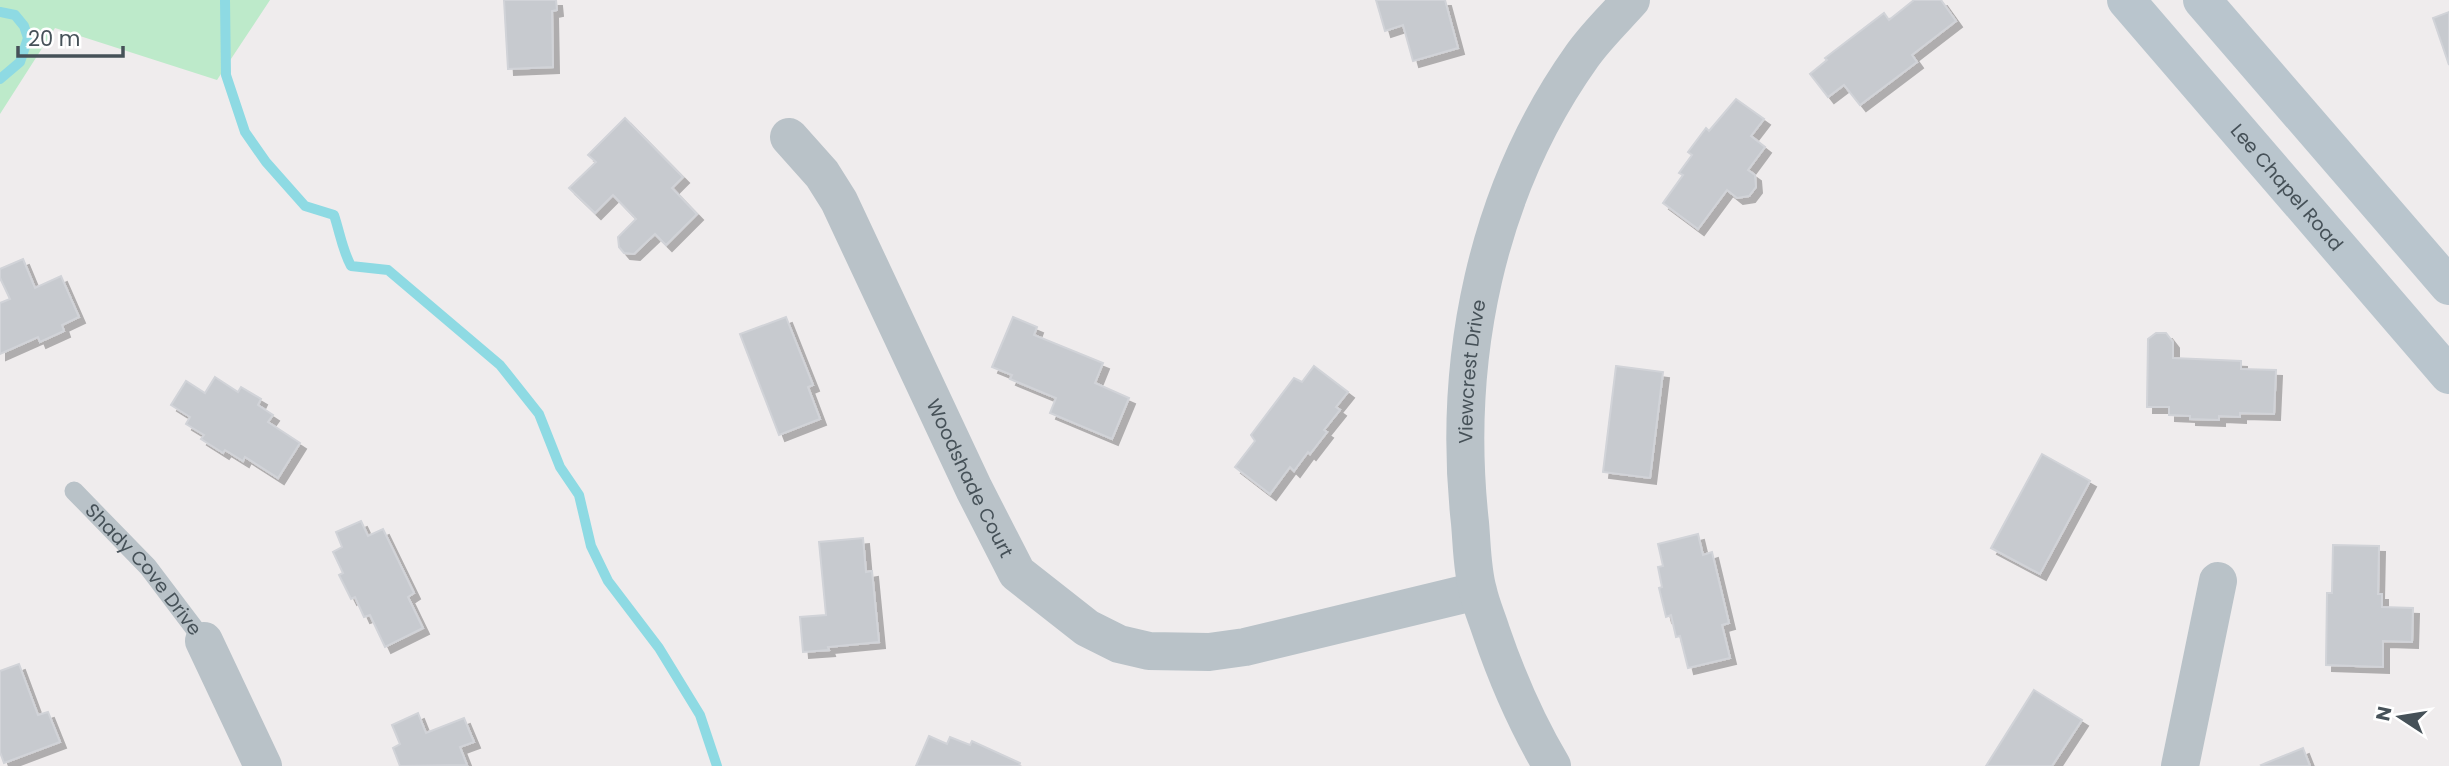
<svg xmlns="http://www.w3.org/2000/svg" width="2449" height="766" viewBox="0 0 2449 766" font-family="Poppins,sans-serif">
<defs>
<filter id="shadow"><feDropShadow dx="6" dy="6" stdDeviation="0" flood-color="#0004"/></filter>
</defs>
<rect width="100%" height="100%" fill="#efeced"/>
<path fill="#bdeaca" d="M0,0H270L217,80L55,28L0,114Z"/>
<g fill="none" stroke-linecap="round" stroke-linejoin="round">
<g stroke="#8edae3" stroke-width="10">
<path d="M225,0L226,75L245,132L266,162L305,206L334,215C340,233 342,249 351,266L388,270L500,365L539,414L560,467L579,495L591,546L608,581L659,648L700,715L717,766"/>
<path d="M0,12L15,15L24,26L28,38L20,62L0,79"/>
</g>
</g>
<g fill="#c7cacf" stroke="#d1d3d8" stroke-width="2" filter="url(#shadow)">
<path d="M504,0H556L557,10L552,11L553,67L508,69Z"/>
<path d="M1376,0H1445L1458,48L1413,61L1403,25L1385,31Z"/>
<path d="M1914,0H1941L1956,21L1912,55L1917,62L1860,105L1844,85L1828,97L1810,74L1827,60L1825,58L1884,13L1889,20Z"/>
<path d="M2449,12V65L2433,18Z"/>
<path d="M1736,99L1764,119L1751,136L1765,147L1748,170L1755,175L1756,187L1749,196L1737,198L1727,190L1698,229L1663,203L1683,175L1679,173L1692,155L1688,152L1706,128L1709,131Z"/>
<path d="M625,118L683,177L672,188L697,214L666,245L655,234L634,254L624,253L619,247L618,237L636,219L613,195L595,213L569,188L596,162L588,155Z"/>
<path d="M23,259L35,288L61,276L79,317L62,325L64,331L40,342L38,337L0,354V303L10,299L0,278V269Z"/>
<path d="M786,317L813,385L808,387L820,419L779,435L740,334Z"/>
<path d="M1013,317L1037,327L1034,335L1103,363L1095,383L1129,398L1112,439L1050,413L1056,398L1010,379L1012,375L992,367Z"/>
<path d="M2156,333H2166L2173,342V358L2241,361V369L2276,370L2274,414L2240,413V417L2219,416V420L2190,419V416L2169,415V407H2147L2148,339Z"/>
<path d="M1314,366L1348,392L1336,407L1340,410L1324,430L1327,432L1310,454L1308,452L1294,471L1290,467L1270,494L1235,467L1255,441L1251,435L1294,378L1302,382Z"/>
<path d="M1616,366L1663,372L1650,478L1603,472Z"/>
<path d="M215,377L238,392L241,387L261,399L258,405L273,415L268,422L300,443L278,478L245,457L243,461L225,450L223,453L201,439L204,435L186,424L190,417L171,405L186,381L205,393Z"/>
<path d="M2042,454L2090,481L2040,574L1991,548Z"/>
<path d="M361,521L368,536L383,529L414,593L408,597L423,628L385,647L370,615L364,617L355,597L351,599L339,575L343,573L333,552L342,547L336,532Z"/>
<path d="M1698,534L1703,555L1712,552L1729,623L1722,625L1730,658L1688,668L1680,636L1676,637L1671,615L1666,617L1659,588L1662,587L1658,567L1663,566L1658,544Z"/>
<path d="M863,538L866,572L872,571L879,642L828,647L829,650L803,652L800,617L826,615L819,542Z"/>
<path d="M2333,545L2379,546L2378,594H2382V607L2413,608L2412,642L2383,641V667L2326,665L2327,593H2332Z"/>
<path d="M19,664L38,715L48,712L60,742L4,763L0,752V671Z"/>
<path d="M2034,690L2082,720L2052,766H1986Z"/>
<path d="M418,713L426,733L464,718L474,742L460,747L467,765L400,766L393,748L400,744L392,725Z"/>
<path d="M929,736L947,744L950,737L970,745L972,741L1020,763L1019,766H916Z"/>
<path d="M2303,748L2310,766H2262L2261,765Z"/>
</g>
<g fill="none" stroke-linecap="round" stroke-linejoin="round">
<path stroke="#b9c2c8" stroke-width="19" id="s1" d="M74,491L148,567L204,641"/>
<g stroke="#b9c2c8" stroke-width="38">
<path id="s2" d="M789,137L822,174L839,201L974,489L1017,573L1087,628L1119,644L1149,651L1209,652L1245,647L1477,591"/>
<path d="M204,641L263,766"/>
<path id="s3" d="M1552,766C1527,724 1507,678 1491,631C1487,618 1481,605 1478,591C1472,570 1472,545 1470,523C1452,360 1486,191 1582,56C1596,36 1615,18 1631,0"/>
<path d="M2180,766L2218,581"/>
</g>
<g stroke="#b9c5cd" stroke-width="38">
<path id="s4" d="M2126,0L2449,375"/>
<path d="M2202,0L2449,286"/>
</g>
</g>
<g text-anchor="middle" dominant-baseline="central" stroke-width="6" stroke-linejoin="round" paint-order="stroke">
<g font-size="19" fill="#465158" stroke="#fff">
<text stroke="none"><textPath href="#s4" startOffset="247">Lee Chapel Road</textPath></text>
<text stroke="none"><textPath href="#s3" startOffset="411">Viewcrest Drive</textPath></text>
<text stroke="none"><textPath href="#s2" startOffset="388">Woodshade Court</textPath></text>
<text stroke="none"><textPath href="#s1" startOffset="105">Shady Cove Drive</textPath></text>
</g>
</g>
<g transform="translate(2400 717) rotate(282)" stroke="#ffffff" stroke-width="5" paint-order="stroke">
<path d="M0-5L12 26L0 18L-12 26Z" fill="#465158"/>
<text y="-10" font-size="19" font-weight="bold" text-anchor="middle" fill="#465158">N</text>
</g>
<path d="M18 46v10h105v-10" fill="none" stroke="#465158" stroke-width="3.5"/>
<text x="28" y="46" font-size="21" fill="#465158" stroke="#ffffff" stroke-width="5" paint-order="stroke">20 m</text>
</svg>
